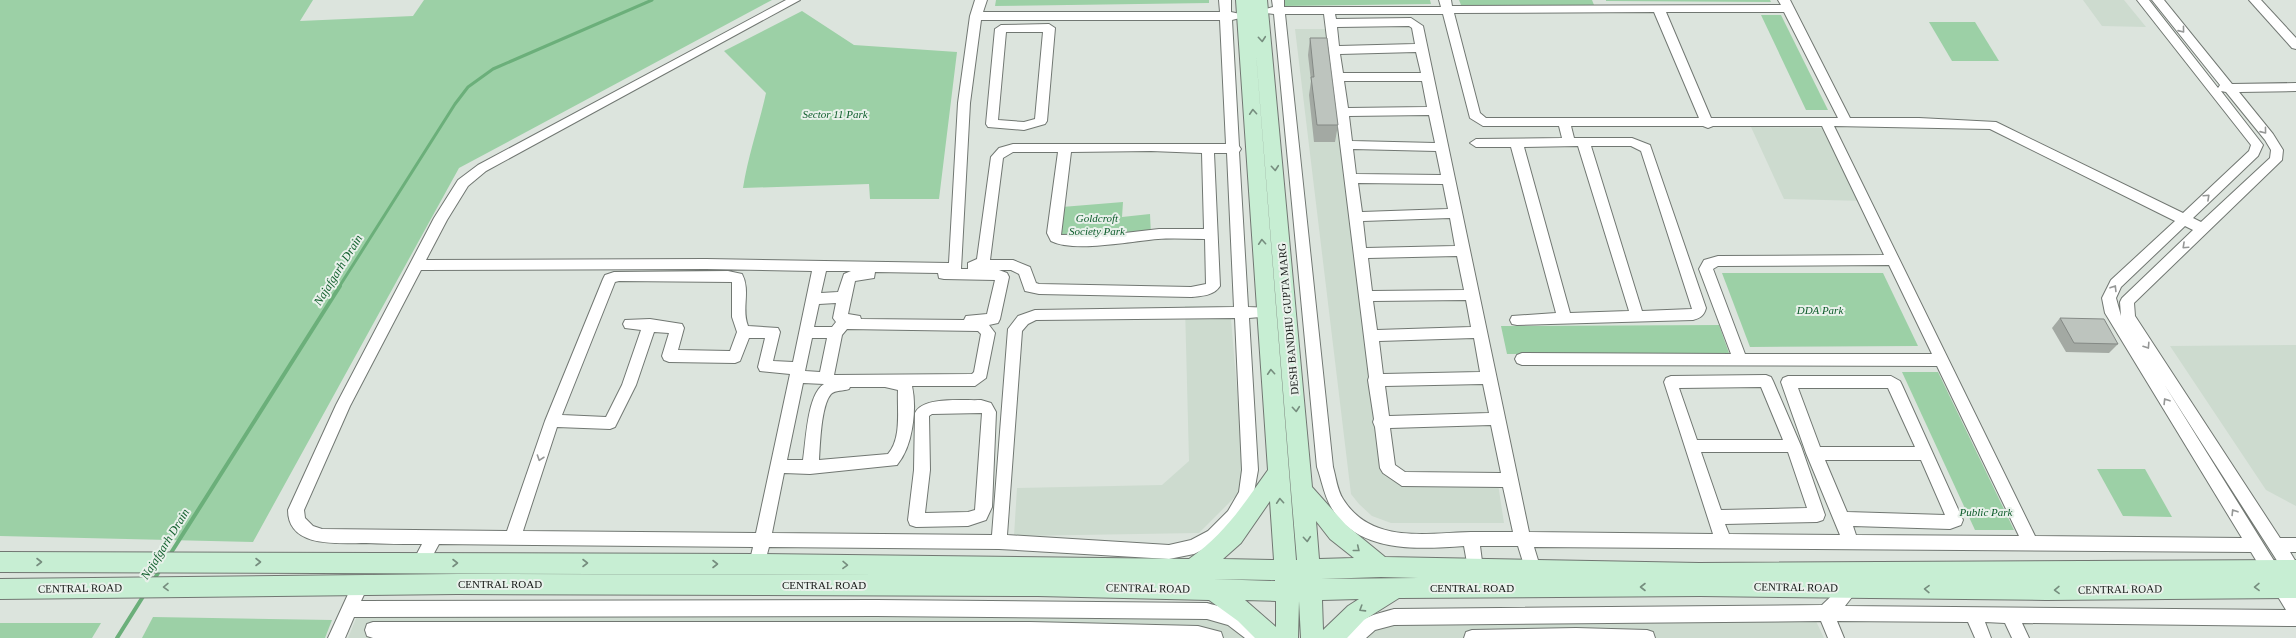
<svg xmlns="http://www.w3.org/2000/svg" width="2296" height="638" viewBox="0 0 2296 638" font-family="Georgia,serif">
<rect width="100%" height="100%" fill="#dce4dd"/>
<g fill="#cddbcf">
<path d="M2083,0H2124L2146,27L2102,26Z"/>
<path d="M1295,29H1327L1383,468L1406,483L1498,484L1504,523H1391L1372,516L1359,504L1351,494Z"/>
<path d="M1751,127L1828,128L1865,201L1784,199Z"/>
<path d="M1185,306L1230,307L1245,487L1199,533L1014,536L1017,488L1162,485L1189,461Z"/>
<path d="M2296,345V506L2266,490L2170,346Z"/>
<path d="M1227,610L1255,638H348L357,616Z"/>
<path d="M1815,619L1824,638H1363L1369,631L1411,621Z"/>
</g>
<g fill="#9cd0a6">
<path d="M0,0H313L300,21L413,16L424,0H772L459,168L253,542L0,536Z"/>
<path d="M996,0H1209V3L995,6Z"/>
<path d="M1283,0H1430L1431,4L1284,6Z"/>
<path d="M1459,0H1592L1594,5H1461Z"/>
<path d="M1606,0H1770L1771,2L1606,1Z"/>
<path d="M802,11L854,45L957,52L939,199H870L869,184L743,188C748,156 759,125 766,93L724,51Z"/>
<path d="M1761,15H1781L1828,110H1806Z"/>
<path d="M1929,22H1975L1999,61H1952Z"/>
<path d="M1123,202L1122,217L1150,214L1151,236L1112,243L1057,244L1062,207Z"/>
<path d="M1722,273H1883L1918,346L1750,347Z"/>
<path d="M1719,325L1729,353L1507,354L1501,326Z"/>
<path d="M1902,372H1938L2014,530H1975Z"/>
<path d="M2097,469H2145L2172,517L2123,516Z"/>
<path d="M153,617L332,620L325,638H142Z"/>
<path d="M0,623H101L92,638H0Z"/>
</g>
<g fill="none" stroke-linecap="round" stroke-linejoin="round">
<path stroke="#6baf7a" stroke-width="3" d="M339,287L455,104L468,87L493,69L652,0"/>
<g stroke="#6baf7a" stroke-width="4">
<path d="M169,556L340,286"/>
<path d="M153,581L160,570"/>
<path d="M117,638L144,595"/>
</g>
<g stroke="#717772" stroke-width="2">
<g id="street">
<path d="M786,0H800L486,171L468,186L447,220L426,260L706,259L949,263L958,103L970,16L975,0H987L983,12H1220L1219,0H1231V12L1240,14L1242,16L1240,18L1232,20L1239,146L1241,149L1239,152L1248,307L1272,308L1274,312L1272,316L1249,318L1258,470L1253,498L1240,521L1220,541L1194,554L1169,559L999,549L769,547L763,569L757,571L751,569L749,564L753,547L439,544L426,568L420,570L414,568L412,563L422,544C404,544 385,544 366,543C340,543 288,549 288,510L336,405L434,218L458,180L478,165ZM981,20H1220L1226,144H1013L999,148L991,157L977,259L968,263V269H961L970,103ZM1151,151L1202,153L1204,229H1159L1116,234L1061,235L1071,152ZM1013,152H1058L1047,233L1051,241C1074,253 1131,241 1158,239C1174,238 1189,239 1205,239L1206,284L1191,287L1039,284L1036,283L1030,267L1013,260H990L1003,158ZM1214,153H1227L1234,307L1035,310L1018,316L1008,329L992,535L772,533L784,473L810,474L897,465C913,446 917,409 912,386H975L986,378L995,333L989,325L998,323L1000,319L1009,277L1007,273L999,270H1011L1019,274L1025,291L1039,294L1191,297C1201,296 1214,296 1220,286ZM706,269L812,271L793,362L773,361L780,332L778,328L748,326C741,309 751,291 742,274L728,271L614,272L605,275L603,279L545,421L507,531L322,529L313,526L305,518L304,510L350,406L421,270ZM826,271H851L844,274L838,292L821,293ZM875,272L938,273L939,278L944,279L995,280L987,314L966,316L964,320L861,319L860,316L848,314L855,281L874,278ZM619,281L732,282V317L737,332L730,351L678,350L684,328L682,324L650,319L625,320L623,324L625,328L641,330L622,385L606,417L562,415L615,282ZM836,303L833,318L836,322L832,327H814L819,304ZM1235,318L1242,470L1239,492L1228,511L1208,531L1191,540L1169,545L1007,535L1022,331L1028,324L1036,320ZM847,329L978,331L981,334L974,372L972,374L834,375L842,335ZM654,332L669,333L662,356L664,360L669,362L735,363L740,361L749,338H765L758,367L760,371L790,374L756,533L523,531L557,427L610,429L615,427L636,385ZM812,338H827L820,372L805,371ZM803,383L824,384C807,394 806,442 803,460H787ZM850,387H885L898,390C897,410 902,438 888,454L819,460C820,445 821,405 831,394C835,390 844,391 849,389Z"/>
<path d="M1272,0H1284V7H1441L1439,0H1451L1452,6L1781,5L1778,0H1790L1850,118H1919L1996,122L2183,213L2249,151L2251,145L2137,0H2149L2218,88L2220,85L2152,0H2164L2232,84L2296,83V91L2239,92L2273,134L2283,150L2282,160L2134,303L2135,316L2280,538H2296V552H2290L2296,562V583L2290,581L2164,384L2296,596V626L2022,623L2029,638H2012L2005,623L1985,622L1991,638H1975L1968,622L1837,621L1844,638H1828L1821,621L1394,625L1375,630L1366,638H1345C1353,619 1376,614 1394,609L1822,605L1845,583L1851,581L1857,583L1859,588L1845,606L2286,610L2251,552L1534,547L1541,570L1539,575L1533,577L1527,575L1518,546H1480L1483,569L1481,574L1475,576L1469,574L1464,546C1418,549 1358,554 1331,507C1324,495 1322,481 1317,467L1274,14L1266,13L1264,11L1266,9L1273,7ZM1654,12L1699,118H1486L1480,113L1454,13ZM1666,12H1784L1838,118H1711ZM1285,14H1324L1369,377L1368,380L1374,419L1373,422L1375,427L1380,468L1383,473L1402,486L1503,487L1513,532C1499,532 1485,532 1471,532C1425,533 1371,544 1343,499C1337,490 1336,477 1333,467ZM1335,14H1443L1470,118L1483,126H1559L1562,138L1476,139L1470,143L1476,147H1511L1556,313L1512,316L1510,320L1512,324L1517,325L1693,320C1700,318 1704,316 1706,308L1650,145L1632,138H1574L1571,126H1703L1708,128L1713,126H1822L1884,255L1718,256L1704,260L1699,269L1731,354L1522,353L1517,355L1515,359L1517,363L1522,365L1937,366L2019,536L1856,535L1853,526L1950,529L1961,525L1963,520L1902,385L1900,381L1891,376H1788L1783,378L1781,382L1806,453L1840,535L1729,534L1725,524L1817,522L1823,520L1825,515L1801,446L1773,381L1771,377L1766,375L1671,376L1666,378L1664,382L1713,534L1529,532L1423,26L1411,18L1336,19ZM1409,26L1412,28L1415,44L1339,46L1337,27ZM1416,52L1421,73H1343L1340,54ZM1344,81H1422L1427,107L1348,108ZM2221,91L2226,92L2265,140L2271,150L2270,158L2201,222L2193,218L2258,156L2263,145ZM1429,115L1435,143L1352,141L1349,116ZM1834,126L1990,129L2175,221L2111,280L2102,298L2105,313L2242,538L2035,536ZM1578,146L1629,311L1570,313L1524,147ZM1591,146H1631L1641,151L1692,309L1642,311ZM1353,149L1436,151L1441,175L1356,174ZM1358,183L1443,184L1448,209L1362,212ZM1450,218L1455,246L1366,248L1363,221ZM2185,226L2193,230L2122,298L2120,302L2121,316L2116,298L2121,287ZM1457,256L1464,290L1372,291L1368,258ZM1889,265L1932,354H1745L1713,269L1718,266ZM1466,300L1471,327L1377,330L1373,301ZM1474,338L1480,372L1383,374L1379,341ZM1483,384L1489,413L1389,416L1385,386ZM1761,387L1783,440H1697L1679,388ZM1798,388H1888L1915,447H1820ZM1491,425L1501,473L1405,472L1395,465L1390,428ZM1701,452H1788L1807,508L1721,510ZM1825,460H1921L1945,515L1847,512Z"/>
<path d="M2249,0H2261L2296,38V49L2292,48Z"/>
<path d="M1049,24L1055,28L1047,121L1045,124L1024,130L988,127L986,124L995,29L1001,25ZM1006,32H1043L1035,119L1024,122L998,120Z"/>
<path d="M981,400L991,403L996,412L992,507L986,520L968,526L916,527L910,525L908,520L914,470L915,413C923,396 964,401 981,400ZM982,413L975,510L968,512L925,513L930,470L929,416L932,414Z"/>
<path d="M361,577L367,579L369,584L361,601L876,600L1207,603C1229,609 1255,616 1264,638H1245L1228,625L1207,619L876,616L354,617L345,638H328L355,579Z"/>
<path d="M373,622H1030L1198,626L1221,632L1223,638H373L367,636L365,630L367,624Z"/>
<path d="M1576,628L1647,630L1653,632L1655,638H1464L1466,632L1472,630Z"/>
</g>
</g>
<g stroke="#717772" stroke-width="2">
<path id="secondary" d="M1236,0H1267L1312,487L1346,525L1385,557L1699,563L2296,560V598L2046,600L1700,596L1399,598L1364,620L1347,638H1301L1299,601L1298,638H1255L1238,621L1209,600L1038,596L457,594L0,599V579L457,574L886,575L0,572V552L757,554L1189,559C1226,533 1242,506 1268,470ZM1255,41L1291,490L1297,560H1296ZM1270,501L1274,560L1223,559L1241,543ZM1316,521L1330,539L1354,558L1319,559ZM1381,577L1418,578L1321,579ZM1213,579L1275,580V581ZM1359,599L1348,606L1323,630L1322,600ZM1245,600L1276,601V627Z"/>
</g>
<use href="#street" fill="#fff" fill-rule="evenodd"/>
<use href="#secondary" fill="#c7eed3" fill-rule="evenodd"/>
</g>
<g fill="#a3a9a3">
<path d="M1310,38L1338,125L1335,142H1314L1309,95L1311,81L1308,55Z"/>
<path d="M2060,318L2118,344L2109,353L2066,352L2052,328Z"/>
</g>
<g fill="#bdc4be" stroke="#848985">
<path d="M1310,38H1327L1338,125H1317L1311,77H1314Z"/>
<path d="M2060,318L2104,319L2118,344L2074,343Z"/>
</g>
<defs><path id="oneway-chevron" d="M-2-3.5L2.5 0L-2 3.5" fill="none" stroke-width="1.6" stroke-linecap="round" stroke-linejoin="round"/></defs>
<g stroke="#959796">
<use href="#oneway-chevron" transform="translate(2182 30) rotate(51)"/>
<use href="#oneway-chevron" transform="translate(2264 131) rotate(51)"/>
<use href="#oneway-chevron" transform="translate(2207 197) rotate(-43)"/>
<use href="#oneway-chevron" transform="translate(2185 246) rotate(137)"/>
<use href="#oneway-chevron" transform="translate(2114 288) rotate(-58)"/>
<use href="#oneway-chevron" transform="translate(2147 346) rotate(57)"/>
<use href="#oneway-chevron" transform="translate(2166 401) rotate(-122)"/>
<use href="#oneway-chevron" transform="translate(540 458) rotate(109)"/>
<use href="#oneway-chevron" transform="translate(2234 512) rotate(-122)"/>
</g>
<g stroke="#768d7e">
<use href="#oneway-chevron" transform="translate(1262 39) rotate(85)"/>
<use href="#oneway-chevron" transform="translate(1253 112) rotate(-94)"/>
<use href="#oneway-chevron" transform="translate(1275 168) rotate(85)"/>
<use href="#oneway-chevron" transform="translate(1262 242) rotate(-94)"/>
<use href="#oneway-chevron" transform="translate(1271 372) rotate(-94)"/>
<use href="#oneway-chevron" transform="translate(1296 409) rotate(85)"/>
<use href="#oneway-chevron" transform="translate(1280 501) rotate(-94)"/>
<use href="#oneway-chevron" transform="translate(1307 539) rotate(85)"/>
<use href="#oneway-chevron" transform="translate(1357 549) rotate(39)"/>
<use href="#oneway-chevron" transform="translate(39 562)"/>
<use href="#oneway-chevron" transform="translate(258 562)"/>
<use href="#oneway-chevron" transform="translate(455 563)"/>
<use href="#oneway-chevron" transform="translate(585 563)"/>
<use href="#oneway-chevron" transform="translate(715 564)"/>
<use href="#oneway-chevron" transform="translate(845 565) rotate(1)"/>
<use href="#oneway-chevron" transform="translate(166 587) rotate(179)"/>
<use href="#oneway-chevron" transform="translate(1643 587) rotate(180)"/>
<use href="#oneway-chevron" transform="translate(2257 587) rotate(179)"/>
<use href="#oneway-chevron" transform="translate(1927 589) rotate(-179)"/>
<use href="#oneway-chevron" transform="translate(2057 590) rotate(179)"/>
<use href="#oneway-chevron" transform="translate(1362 609) rotate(148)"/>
</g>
<g text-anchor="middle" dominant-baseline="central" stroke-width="4" stroke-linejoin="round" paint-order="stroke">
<g font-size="11" font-style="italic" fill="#0d5c2b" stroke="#e9f1eb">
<text x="835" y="114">Sector 11 Park</text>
<text x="1097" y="218">Goldcroft<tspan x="1097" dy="13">Society Park</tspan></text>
<text x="1820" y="310">DDA Park</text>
<text x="1986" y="512">Public Park</text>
</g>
<g font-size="11" fill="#141715" stroke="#e9f1eb">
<text transform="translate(1288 319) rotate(-95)">DESH BANDHU GUPTA MARG</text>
<text x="500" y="584">CENTRAL ROAD</text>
<text x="824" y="585">CENTRAL ROAD</text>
<text transform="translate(1796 587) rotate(1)">CENTRAL ROAD</text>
<text transform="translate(80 588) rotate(-1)">CENTRAL ROAD</text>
<text transform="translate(1148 588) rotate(1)">CENTRAL ROAD</text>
<text x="1472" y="588">CENTRAL ROAD</text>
<text transform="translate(2120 589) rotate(-1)">CENTRAL ROAD</text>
</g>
<g font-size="12" font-style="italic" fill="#14612f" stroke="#e9f1eb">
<text transform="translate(338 270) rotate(-58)">Najafgarh Drain</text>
<text transform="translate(165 544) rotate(-58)">Najafgarh Drain</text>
</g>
</g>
</svg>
